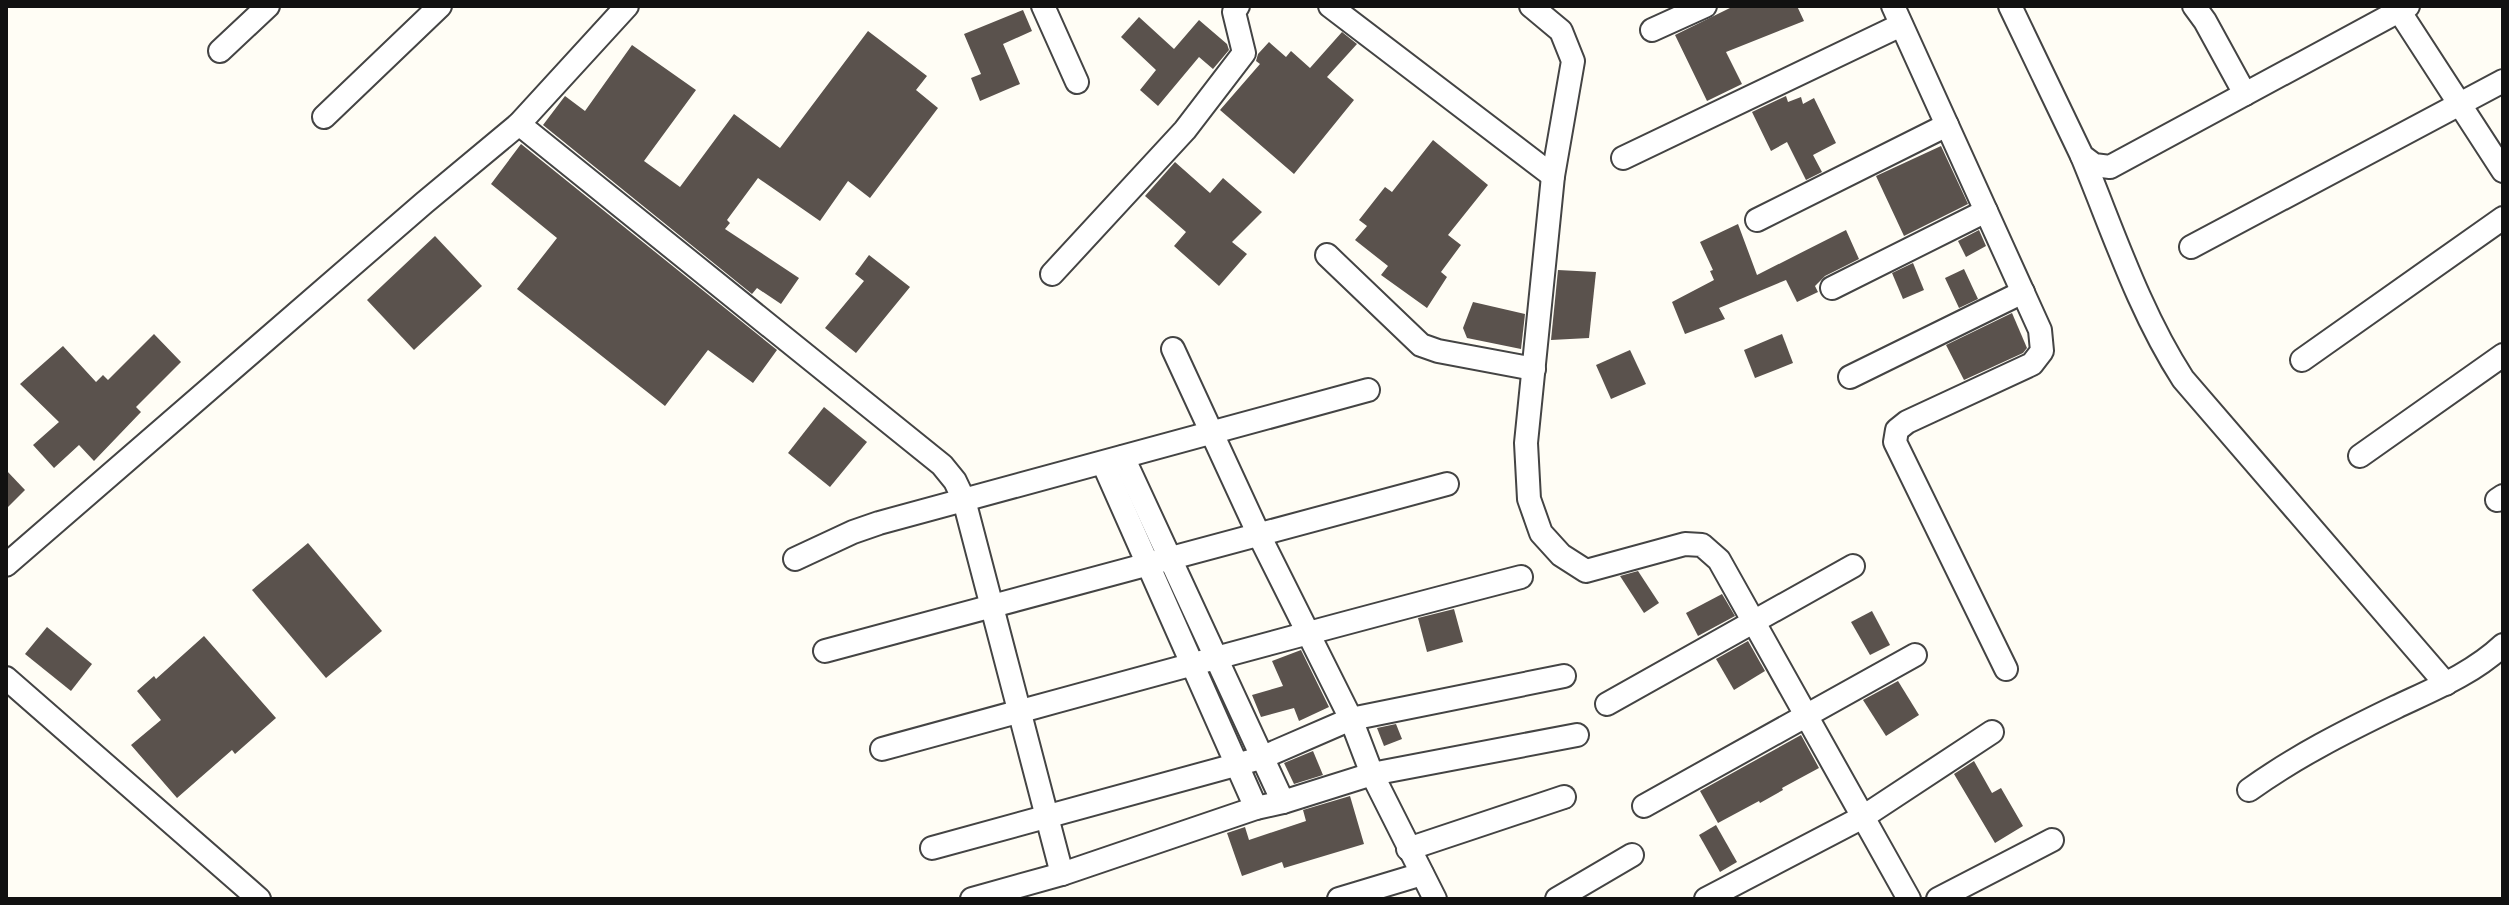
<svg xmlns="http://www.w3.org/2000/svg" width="2509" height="905" viewBox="0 0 2509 905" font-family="'Roboto Serif',serif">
<rect width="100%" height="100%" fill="#fffdf5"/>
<g fill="#5a524d">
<path d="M1734,6H1797L1804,21L1726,52L1742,84L1707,101L1675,35Z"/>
<path d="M1023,10L1032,31L1003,44L1020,84L980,101L971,78L981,74L964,34Z"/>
<path d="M1139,17L1174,49L1199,20L1227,44L1229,50L1213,69L1199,57L1158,106L1140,90L1156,70L1121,37Z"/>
<path d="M868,31L927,76L916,90L938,108L870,198L848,181L820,221L758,178L727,220L730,223L725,229L799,278L781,304L757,288L752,294L543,125L565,96L585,111L632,45L696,90L644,161L680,187L734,114L780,148Z"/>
<path d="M1342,32L1357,44L1327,77L1354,100L1294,174L1220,110L1260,64L1256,61L1258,54L1269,42L1286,57L1291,51L1310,68Z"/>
<path d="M1786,96L1788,102L1801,97L1803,104L1814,98L1836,143L1813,155L1822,172L1806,180L1787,142L1771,151L1752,112Z"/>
<path d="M1433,140L1488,185L1448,235L1461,245L1441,272L1447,277L1427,308L1381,275L1388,266L1355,240L1367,226L1359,220L1385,187L1392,192Z"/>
<path d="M521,144L777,350L753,383L708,350L665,406L517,289L557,238L491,184Z"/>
<path d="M1941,146L1968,204L1904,236L1876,176Z"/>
<path d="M1175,162L1210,193L1223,178L1262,212L1232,242L1247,254L1219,286L1174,246L1186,232L1145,196Z"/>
<path d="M1738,224L1757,275L1846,230L1859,259L1825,276L1815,286L1818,292L1797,302L1786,280L1719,308L1725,319L1685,334L1672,302L1714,280L1710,271L1713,270L1700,242Z"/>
<path d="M1979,230L1986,246L1966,257L1958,241Z"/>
<path d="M435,236L482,286L414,350L367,300Z"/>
<path d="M869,255L910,287L856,353L825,328L864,281L855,274Z"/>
<path d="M1913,263L1924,290L1903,299L1892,273Z"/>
<path d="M1964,269L1978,299L1959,308L1945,278Z"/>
<path d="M1558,270L1596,272L1589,338L1551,340Z"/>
<path d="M1473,302L1525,314L1521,349L1467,338L1463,328Z"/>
<path d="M2012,313L2027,348L2023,353L1964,380L1946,345Z"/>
<path d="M154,334L181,362L136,407L141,412L94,461L79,445L54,468L33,445L59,422L20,384L63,346L96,382L103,375L108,380Z"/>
<path d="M1782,334L1793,363L1755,378L1744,350Z"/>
<path d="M1630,350L1646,384L1611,399L1596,365Z"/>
<path d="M824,407L867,442L830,487L788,453Z"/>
<path d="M6,470L25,490L6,509Z"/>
<path d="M308,543L382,631L326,678L252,590Z"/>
<path d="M1638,571L1659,603L1644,613L1620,576Z"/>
<path d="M1722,594L1735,616L1698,636L1686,613Z"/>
<path d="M1454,609L1463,642L1427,652L1418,618Z"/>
<path d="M1872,611L1890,645L1870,655L1851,622Z"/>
<path d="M47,627L92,664L71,691L25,654Z"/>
<path d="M204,636L276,718L235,754L232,750L177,798L131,745L161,720L137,691L154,676L156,679Z"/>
<path d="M1748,641L1765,671L1734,690L1716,659Z"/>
<path d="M1301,650L1329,707L1299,721L1294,708L1261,717L1252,695L1283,686L1272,661Z"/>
<path d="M1898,681L1919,715L1886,736L1863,700Z"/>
<path d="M1396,724L1402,739L1384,746L1377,728Z"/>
<path d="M1801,735L1819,768L1782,788L1783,790L1760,803L1759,801L1718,823L1700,791Z"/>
<path d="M1313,751L1323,775L1294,784L1284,763Z"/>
<path d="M1974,761L1992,793L2001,788L2023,826L1995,843L1954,774Z"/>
<path d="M1350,796L1364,844L1284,868L1282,862L1242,876L1227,833L1245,827L1249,840L1306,821L1303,810Z"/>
<path d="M1716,825L1737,862L1720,872L1699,835Z"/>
</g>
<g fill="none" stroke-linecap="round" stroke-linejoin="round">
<g stroke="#444" stroke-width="26">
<g id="minor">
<path d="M1043,6L1077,82"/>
<path d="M1330,6L1553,176"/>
<path d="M1531,6L1561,31L1573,61L1553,176L1526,443L1529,499L1541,533L1561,555L1586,571L1685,544L1702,545L1719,560L1909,899"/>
<path d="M1893,6L2040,330L2042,351L2032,364L1907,422L1897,430L1895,442L2006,669"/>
<path d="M2010,6L2082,156L2094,165L2110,167L2408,6"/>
<path d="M2194,6L2205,21L2245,94"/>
<path d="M2396,6L2503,171"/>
<path d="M1652,30L1705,6"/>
<path d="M220,51L268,6"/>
<path d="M324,117L440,6"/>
<path d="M519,124L942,465L955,481L964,500L1062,874"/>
<path d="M2082,156C2113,231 2139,311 2183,379L2446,684"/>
<path d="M1623,158L1901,25"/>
<path d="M1757,220L1947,125"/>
<path d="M2191,247L2503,81"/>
<path d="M1327,255L1421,345L1438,351L1534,369"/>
<path d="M1052,274L1185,130L1244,53L1234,12L1238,6"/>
<path d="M1832,288L1986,211"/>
<path d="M1173,349L1259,535L1351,719L1372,774L1435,899"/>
<path d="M2302,360L2503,218"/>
<path d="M1850,377L2023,292"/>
<path d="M2360,456L2503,355"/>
<path d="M1123,457L1283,802"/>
<path d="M1103,463L1256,808"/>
<path d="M2497,500L2503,496"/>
<path d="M795,559L853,532L879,523L1368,390"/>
<path d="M6,565L424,203L519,124L627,6"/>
<path d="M825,651L1447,484"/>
<path d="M6,678L259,899"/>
<path d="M1607,704L1853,566"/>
<path d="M882,749C1095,691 1307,632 1521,577"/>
<path d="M2249,790C2295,757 2344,732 2396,707C2434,689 2472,674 2503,645"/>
<path d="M1644,806L1915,655"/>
<path d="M932,848L1261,758L1351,719L1564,676"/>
<path d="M1408,849L1564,797"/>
<path d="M972,899L1062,874L1256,808L1283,802L1372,774L1577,735"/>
<path d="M1339,899L1422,874"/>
<path d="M1557,899L1632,855"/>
<path d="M1706,899L1863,817L1992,732"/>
<path d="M1938,899L2052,840"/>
</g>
</g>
<use href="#minor" stroke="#fff" stroke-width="22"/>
</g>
<rect width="2509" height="905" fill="none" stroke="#111111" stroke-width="16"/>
</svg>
